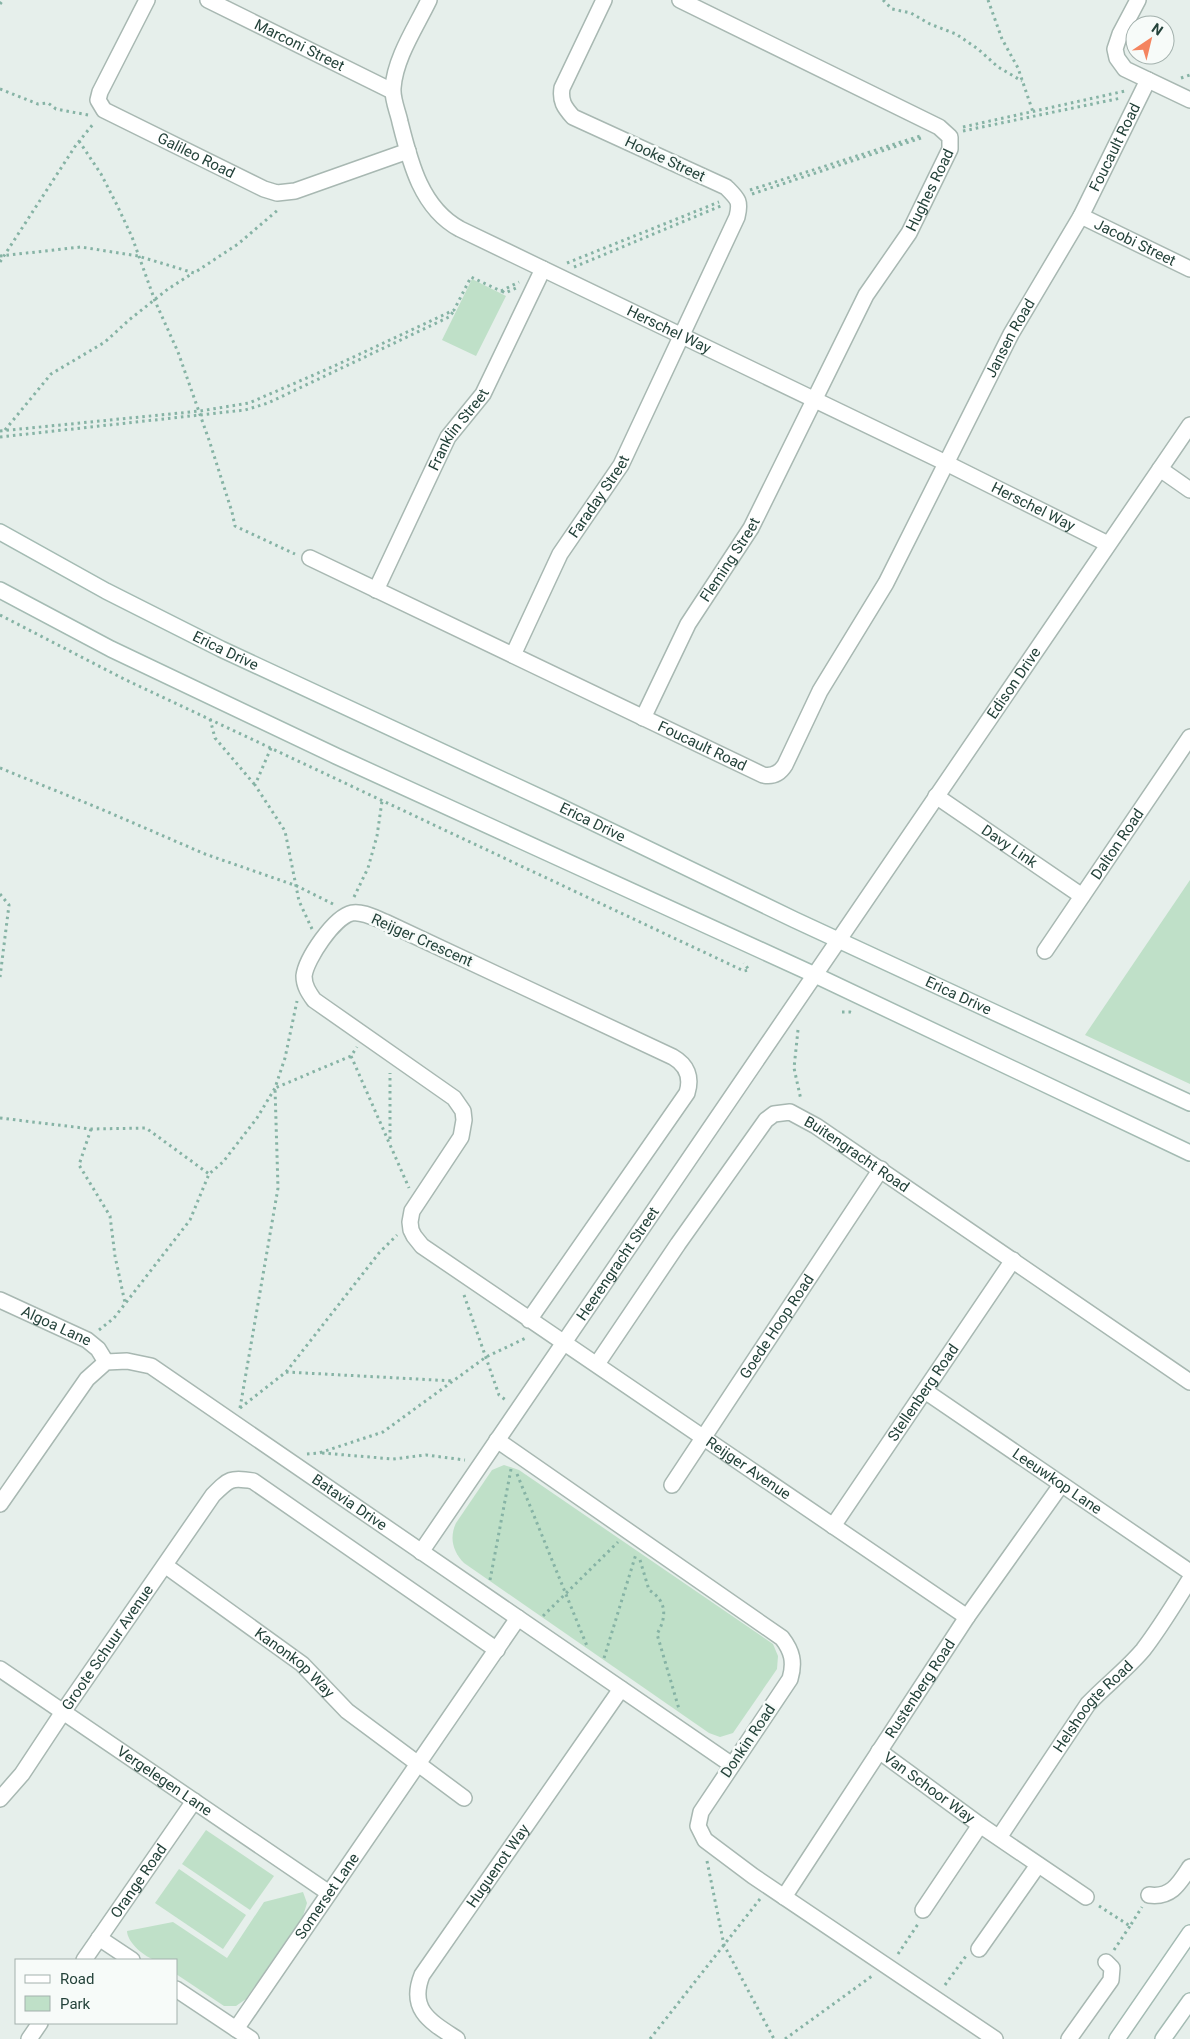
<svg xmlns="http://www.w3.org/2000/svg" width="1190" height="2039" viewBox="0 0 1190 2039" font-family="Roboto,sans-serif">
<rect width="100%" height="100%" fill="#e6efeb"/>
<g fill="#bfe0c8">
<path d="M472,279L506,296L476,356L442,340Z"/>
<path d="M1190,880V1084L1085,1035Z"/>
<path d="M504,1465L519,1470L773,1644L778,1656L777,1669L733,1733L720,1737L709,1733L464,1563C453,1552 449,1538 456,1523L492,1470Z"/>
<path d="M206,1830L274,1876L250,1910L182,1864Z"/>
<path d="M179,1869L246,1915L223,1949L155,1903Z"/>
<path d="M303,1892L307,1903L303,1916L246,1999L236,2006H224L176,1974V1960C170,1960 162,1962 156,1960C145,1958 127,1942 127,1931L173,1922L227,1958L264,1902Z"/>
</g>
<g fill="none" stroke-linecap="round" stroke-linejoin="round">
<g stroke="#a8b8b2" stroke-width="18">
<g id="street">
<path id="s1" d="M147,0L100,92L98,100L104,110L264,189L277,193L295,191L408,151"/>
<path id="s2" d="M208,0L392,91"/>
<path id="s3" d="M429,0C416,27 395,58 393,88C392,99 398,112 400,122C410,162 421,208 460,229L946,463L1108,544"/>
<path d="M1138,0L1120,34L1115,49L1117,58L1125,69L1190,100"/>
<path id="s4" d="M1081,216L1190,269"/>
<path d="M1160,469L1190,490"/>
<path id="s5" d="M310,558L763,775C773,777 780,773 785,765L820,691L886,583L1011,334L1081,216L1148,80"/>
<path id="s6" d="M376,590L448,437L483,394L543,269"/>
<path id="s7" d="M513,655L560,554L621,465L737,217C741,201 738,199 726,187L573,117C564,107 560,101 562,88L604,0"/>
<path id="s8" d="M643,718L688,624L751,528L866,295L909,233L950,149V137L939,127L680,0"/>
<path id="s9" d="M936,796L1082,896"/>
<path id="s10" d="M1045,951L1190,737"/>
<path id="s11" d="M0,1300L87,1340L98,1349L106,1362"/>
<path id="s12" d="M529,1320L687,1093C692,1077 687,1065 673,1057L385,922C375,918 362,911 352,913C334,917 306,959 304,976C304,986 309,993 314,1000L454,1098L463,1111L464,1120L461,1137L412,1211L410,1222L411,1230L414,1236L422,1246L967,1617"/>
<path id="s13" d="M597,1364L678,1244L766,1120L774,1114L790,1112L816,1126L1190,1382"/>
<path id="s14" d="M925,1391L1190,1572"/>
<path d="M497,1440L782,1638C792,1651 795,1662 790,1679L701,1812L698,1826L705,1840L753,1876L995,2039"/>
<path id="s15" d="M672,1485L881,1169"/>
<path id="s16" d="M0,1504L87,1379L106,1362L127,1361L151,1366L732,1765"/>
<path id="s17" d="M833,1526L1013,1260"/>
<path id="s18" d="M421,1552L1190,425"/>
<path id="s19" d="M166,1566L302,1664L347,1711L464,1798"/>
<path id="s20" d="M0,1669L329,1893"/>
<path id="s21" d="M879,1751L980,1825L1086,1897"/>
<path id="s22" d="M0,1799L22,1774L63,1712L213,1495C229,1479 231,1477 253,1481L497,1650"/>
<path id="s23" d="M1000,1836L1088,1704C1106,1685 1126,1670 1143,1650C1160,1628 1175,1603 1190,1579"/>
<path d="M1149,1895C1171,1898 1179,1884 1190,1867"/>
<path id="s24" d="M784,1897L967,1617L1061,1485"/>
<path d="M923,1910L980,1825"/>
<path d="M99,1938L132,1960"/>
<path d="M979,1949L1038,1865"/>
<path id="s25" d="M84,1960L194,1801"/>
<path d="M176,1989L251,2039"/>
<path id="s26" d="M236,2029L518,1618"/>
<path d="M29,2039L40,2023"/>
<path id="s27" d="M457,2039C431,2022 408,2010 422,1975L621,1689"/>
<path d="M1069,2039L1111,1980L1112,1968L1106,1962"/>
</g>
</g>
<g stroke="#a4bbb3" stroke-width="18">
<g id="secondary">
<path id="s28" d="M0,532L106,591L221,649L561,807L795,920L1190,1103"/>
<path d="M0,590L111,649L336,756L815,975L1190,1153"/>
<path d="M1117,2039L1190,1933"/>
<path d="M1163,2039L1190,2001"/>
</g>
</g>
<g stroke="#86b3a5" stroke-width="3" stroke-dasharray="2.5 4" stroke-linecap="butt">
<path d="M883,0L892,9L911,13L930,24L956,34L978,49L998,67L1022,81"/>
<path d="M988,0L1002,39L1018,68L1033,112"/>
<path d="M0,4L3,0"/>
<path d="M1181,78L1190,75"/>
<path d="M0,89L38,104L48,103L56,109L88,115"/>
<path d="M963,127L1125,91"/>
<path d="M963,131L1121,98"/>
<path d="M79,141L101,174L117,205L132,237L155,301L178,352L210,443L232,512L235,526L295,554"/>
<path d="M750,190L920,136"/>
<path d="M752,194L924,137"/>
<path d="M0,256L81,247L138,256L194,273L238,244L279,209"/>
<path d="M0,262L76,145L94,123"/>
<path d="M567,263L719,202"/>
<path d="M574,267L723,205"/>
<path d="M502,291L505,293L516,288"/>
<path d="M5,430L51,374L105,342L129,320L168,289L193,273"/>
<path d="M0,431L200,411L249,403L332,367L454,310L471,277L501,291L519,282"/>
<path d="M0,437L245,410L268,403L449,317L453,312"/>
<path d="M0,615L124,679L744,971L749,970L744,963"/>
<path d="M210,719L215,738L255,785"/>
<path d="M271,748L255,785L285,831L299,901L312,929"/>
<path d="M0,768L101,809L205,854L297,886L333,904"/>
<path d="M0,894L9,905L0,977"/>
<path d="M354,897L368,868L377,836L382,801"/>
<path d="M842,1012H850L853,1013"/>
<path d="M798,1030L794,1068L801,1100"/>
<path d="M351,1056L409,1188"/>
<path d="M0,1118L91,1129L146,1128L209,1174"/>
<path d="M91,1129L79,1165L110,1216L115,1256L125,1303"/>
<path d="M390,1139V1073"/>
<path d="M464,1295L499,1395L507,1401"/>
<path d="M99,1330L114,1318L190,1220L209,1174L223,1162L257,1118L275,1088L285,1058L297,1001"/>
<path d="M286,1372L454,1381"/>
<path d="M240,1408L278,1188L275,1088L351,1056L357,1047"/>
<path d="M240,1408L286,1372L379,1253L397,1235"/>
<path d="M322,1453L393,1459L426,1455L465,1460"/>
<path d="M307,1454L319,1453L383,1432L486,1357L528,1337"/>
<path d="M517,1474L587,1646"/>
<path d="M640,1560L649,1590C667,1601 667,1617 657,1634L679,1709"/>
<path d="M490,1580L511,1469"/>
<path d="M543,1616L618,1542"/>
<path d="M604,1658L636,1554"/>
<path d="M707,1861L724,1945L774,2039"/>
<path d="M1099,1906L1130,1926L1142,1907"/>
<path d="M1114,1950L1130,1926"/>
<path d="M898,1954L918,1924"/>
<path d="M945,1985L966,1956"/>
<path d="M650,2039L760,1899"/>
<path d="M785,2039L872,1976"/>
</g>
<use href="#street" stroke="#fff" stroke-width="15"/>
<use href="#secondary" stroke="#fff" stroke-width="15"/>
</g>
<g text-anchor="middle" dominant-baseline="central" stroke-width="5" stroke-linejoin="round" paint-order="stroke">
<g font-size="15" fill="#24423a" stroke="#f7fbf9">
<text stroke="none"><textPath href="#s2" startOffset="102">Marconi Street</textPath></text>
<text stroke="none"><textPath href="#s5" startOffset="1229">Foucault Road</textPath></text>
<text stroke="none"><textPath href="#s1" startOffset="226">Galileo Road</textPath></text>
<text transform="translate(665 159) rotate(25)">Hooke Street</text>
<text stroke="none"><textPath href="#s8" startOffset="602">Hughes Road</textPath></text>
<text stroke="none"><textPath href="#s4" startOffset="60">Jacobi Street</textPath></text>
<text stroke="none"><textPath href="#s3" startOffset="489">Herschel Way</textPath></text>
<text stroke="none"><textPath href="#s5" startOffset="1011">Jansen Road</textPath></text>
<text stroke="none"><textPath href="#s6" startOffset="181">Franklin Street</textPath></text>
<text stroke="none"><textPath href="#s7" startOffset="181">Faraday Street</textPath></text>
<text stroke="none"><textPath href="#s3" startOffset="894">Herschel Way</textPath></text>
<text stroke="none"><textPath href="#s8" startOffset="181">Fleming Street</textPath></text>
<text stroke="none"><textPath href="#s28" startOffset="255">Erica Drive</textPath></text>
<text stroke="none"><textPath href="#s18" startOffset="1052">Edison Drive</textPath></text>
<text stroke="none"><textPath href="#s5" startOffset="435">Foucault Road</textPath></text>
<text stroke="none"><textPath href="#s28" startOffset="660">Erica Drive</textPath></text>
<text stroke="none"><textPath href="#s10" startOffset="129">Dalton Road</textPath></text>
<text stroke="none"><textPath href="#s9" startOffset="89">Davy Link</textPath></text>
<text transform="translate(422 940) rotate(24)">Reijger Crescent</text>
<text stroke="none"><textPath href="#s28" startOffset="1065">Erica Drive</textPath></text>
<text stroke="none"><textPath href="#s13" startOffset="402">Buitengracht Road</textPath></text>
<text stroke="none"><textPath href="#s18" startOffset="349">Heerengracht Street</textPath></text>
<text stroke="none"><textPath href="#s11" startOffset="62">Algoa Lane</textPath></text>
<text stroke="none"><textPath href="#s15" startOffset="190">Goede Hoop Road</textPath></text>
<text stroke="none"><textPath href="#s17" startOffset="161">Stellenberg Road</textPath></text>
<text stroke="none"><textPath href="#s12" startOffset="1515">Reijger Avenue</textPath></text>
<text stroke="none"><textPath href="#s14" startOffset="160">Leeuwkop Lane</textPath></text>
<text stroke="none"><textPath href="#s16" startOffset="464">Batavia Drive</textPath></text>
<text stroke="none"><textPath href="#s22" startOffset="186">Groote Schuur Avenue</textPath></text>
<text stroke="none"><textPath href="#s19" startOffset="161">Kanonkop Way</textPath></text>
<text stroke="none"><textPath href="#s24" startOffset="249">Rustenberg Road</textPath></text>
<text stroke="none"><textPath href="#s23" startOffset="160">Helshoogte Road</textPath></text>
<text transform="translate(748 1741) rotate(-56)">Donkin Road</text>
<text stroke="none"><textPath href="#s20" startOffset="199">Vergelegen Lane</textPath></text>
<text stroke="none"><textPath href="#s21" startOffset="62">Van Schoor Way</textPath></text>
<text stroke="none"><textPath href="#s27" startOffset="215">Huguenot Way</textPath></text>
<text stroke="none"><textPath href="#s25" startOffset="96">Orange Road</textPath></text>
<text stroke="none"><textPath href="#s26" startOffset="161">Somerset Lane</textPath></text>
</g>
</g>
<rect x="15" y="1959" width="162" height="65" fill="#f7fbf9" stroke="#a3b1ad"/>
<rect x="25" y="1975" width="25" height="8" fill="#ffffff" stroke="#a3b1ad"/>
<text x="60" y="1984" font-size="15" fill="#24423a">Road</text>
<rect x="25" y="1996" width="25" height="15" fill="#bfe0c8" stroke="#a3b1ad"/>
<text x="60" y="2009" font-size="15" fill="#24423a">Park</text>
<g transform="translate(1150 40) rotate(35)"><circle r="24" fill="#f7fbf9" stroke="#a3b1ad"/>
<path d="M0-4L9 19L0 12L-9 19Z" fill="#f4845f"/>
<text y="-8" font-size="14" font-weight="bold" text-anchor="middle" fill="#24423a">N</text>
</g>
</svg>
